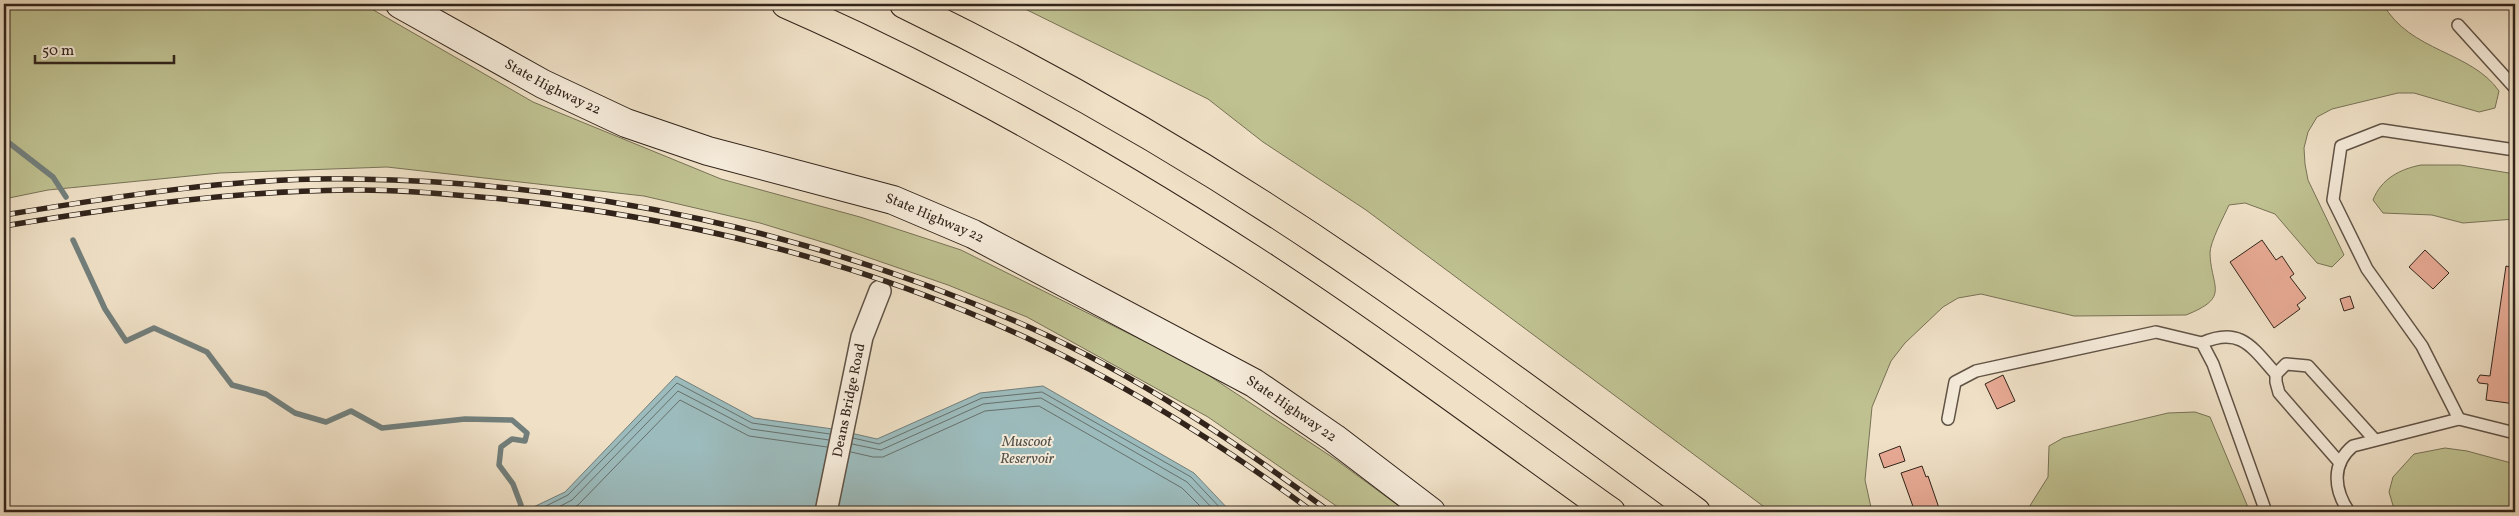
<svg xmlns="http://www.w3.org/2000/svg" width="2519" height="516" viewBox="0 0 2519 516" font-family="Vollkorn,serif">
<rect width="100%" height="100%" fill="#efe0c6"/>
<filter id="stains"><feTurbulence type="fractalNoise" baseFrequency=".004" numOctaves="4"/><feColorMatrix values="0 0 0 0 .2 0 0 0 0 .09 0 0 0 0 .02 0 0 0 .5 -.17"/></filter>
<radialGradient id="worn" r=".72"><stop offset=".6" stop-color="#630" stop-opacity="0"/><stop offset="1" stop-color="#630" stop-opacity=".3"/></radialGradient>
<g fill="#bfc191" stroke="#787256">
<path d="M4,4H363L533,102L721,179L860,217L961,250L1196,367L1335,459L1407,512H1345L1208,417L1027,317L948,285L832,245L760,223L644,196L387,167L220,173L48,190L4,199Z"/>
<path d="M1015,4H2383C2410,52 2471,51 2499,91L2495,108L2479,112L2414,93H2398L2332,109L2317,117L2308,132L2304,148L2305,164L2308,180L2344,255L2332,267L2317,263L2275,214L2245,203L2229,205C2224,216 2210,242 2210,253C2211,288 2231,297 2186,315L2074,316L1981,294L1958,298L1943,307L1905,343L1891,361L1872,407L1865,480L1872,512H1771L1366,210L1263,142L1208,99Z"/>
<path d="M2421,165H2460L2515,174V219L2463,223L2432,215L2383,213L2373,200C2381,179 2400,169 2421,165Z"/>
<path d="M2195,412L2210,417L2250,512H2026L2048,477L2049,446L2063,438L2168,413Z"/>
<path d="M2445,448L2467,451L2515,464V512H2395L2389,492L2393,477L2414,454Z"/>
</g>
<path fill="#9cbbbc" stroke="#727f7c" d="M676,376L754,418L833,429L877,439L980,393L1043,386L1194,473L1231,512H523L565,492Z"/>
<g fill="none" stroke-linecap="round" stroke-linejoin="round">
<g stroke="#67706c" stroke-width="1">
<path d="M853,438L879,444L982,398L1042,392L1191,477L1224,512"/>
<path d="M852,444L881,450L983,404L1041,398L1187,482L1216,512"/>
<path d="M851,452L873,457H883L985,411L1039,406L1182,488L1206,512"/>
<path d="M534,512L568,495L677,383L752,423L830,434"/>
<path d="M549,512L572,500L678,391L751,429L829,440"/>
<path d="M566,512L578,505L680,400L749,436L827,447"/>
</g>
<g stroke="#727f7c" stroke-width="5.5">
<path d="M4,139L53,177L66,197"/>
<path d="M73,240L105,309L126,341L154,328L207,352L232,385L266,394L295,413L326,422L351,411L382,428L465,419L512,420L527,433L525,441L512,439L501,447L499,465L513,484L521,505L517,512"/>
</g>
</g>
<g fill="#e8aa95" stroke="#32241b">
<path d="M2262,240L2276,260L2282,256L2294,274L2290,277L2306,298L2297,305L2300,309L2274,328L2230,262Z"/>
<path d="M2425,250L2449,273L2433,289L2409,267Z"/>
<path d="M2506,266L2515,268V404L2486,400L2488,384L2479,383L2477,380L2480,375L2490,376Z"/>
<path d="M2350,296L2354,308L2344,311L2340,299Z"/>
<path d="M2003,375L2015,401L1997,409L1985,384Z"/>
<path d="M1900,446L1905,461L1884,468L1879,454Z"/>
<path d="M1922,466L1926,477L1928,476L1939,508L1933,510V512H1915L1901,473Z"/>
</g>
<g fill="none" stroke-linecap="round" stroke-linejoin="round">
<g stroke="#615346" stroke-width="14">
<g id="service">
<path d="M2458,25L2515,88"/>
<path d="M1948,419L1955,382L1976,371L2156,332L2202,343"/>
<path d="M2459,419L2422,346L2367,269L2333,200L2341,146L2382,130L2515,150"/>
<path d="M2340,463L2279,393L2276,382V374L2286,364L2308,366L2374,439"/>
<path d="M2266,512L2213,364L2202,343C2240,326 2252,347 2276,374"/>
<path d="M2349,512C2334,490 2331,464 2353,446L2459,419L2515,433"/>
</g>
</g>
<g stroke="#615346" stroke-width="24">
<g id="minor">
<path id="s1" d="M826,512L862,337L880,291"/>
</g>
</g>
<g stroke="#32241b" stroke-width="30">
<g id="secondary">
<path id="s2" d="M400,4L543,84L626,123L708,151L893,200L973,234L1254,383L1334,438L1431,512"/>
</g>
</g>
<g stroke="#32241b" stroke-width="30">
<g id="motorway">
<path d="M786,4C948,75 1103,163 1252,259C1375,339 1492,427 1611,512"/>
<path d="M904,4C1065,82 1219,172 1366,274C1478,351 1586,432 1696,512"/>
</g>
</g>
<use href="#service" stroke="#f5ebda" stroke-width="11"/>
<use href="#minor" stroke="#f5ebda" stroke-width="21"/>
<use href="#secondary" stroke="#f5ebda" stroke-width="28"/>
<use href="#motorway" stroke="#efe0c6" stroke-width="28"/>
<g stroke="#32241b" stroke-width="5.5">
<g id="rail">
<path d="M4,215C119,196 237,177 354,179C587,182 818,233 1031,328C1138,376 1237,443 1330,512"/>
<path d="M4,226C118,207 233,191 349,190C392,189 437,193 480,197C667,213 858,259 1029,339C1129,386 1224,446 1313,512"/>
</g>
</g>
<use href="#rail" stroke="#f5ebda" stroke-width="4" stroke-dasharray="11" stroke-linecap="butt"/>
</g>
<g text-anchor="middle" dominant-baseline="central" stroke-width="4" stroke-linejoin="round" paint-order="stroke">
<g font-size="14" fill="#32241b" stroke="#f5ebda">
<text stroke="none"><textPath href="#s2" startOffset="174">State Highway 22</textPath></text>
<text stroke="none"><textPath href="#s2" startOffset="579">State Highway 22</textPath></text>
<text stroke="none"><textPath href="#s1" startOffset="114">Deans Bridge Road</textPath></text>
<text stroke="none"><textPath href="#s2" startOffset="984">State Highway 22</textPath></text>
</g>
<g font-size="15" font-style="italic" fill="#52514b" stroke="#f5ebda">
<text x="1027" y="442">Muscoot<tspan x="1027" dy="17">Reservoir</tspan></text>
</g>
</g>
<rect width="2519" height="516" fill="none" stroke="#efe0c6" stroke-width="20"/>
<rect x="5" y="5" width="2509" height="506" fill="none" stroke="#32241b" stroke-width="2.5"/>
<rect x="10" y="10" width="2499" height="496" fill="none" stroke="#32241b"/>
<path d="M35 55v8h139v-8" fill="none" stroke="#32241b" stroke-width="2.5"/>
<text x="42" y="55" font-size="15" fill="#32241b" stroke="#f5ebda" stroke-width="4" paint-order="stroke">50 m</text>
<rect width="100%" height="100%" filter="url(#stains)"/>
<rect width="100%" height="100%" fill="url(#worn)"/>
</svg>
